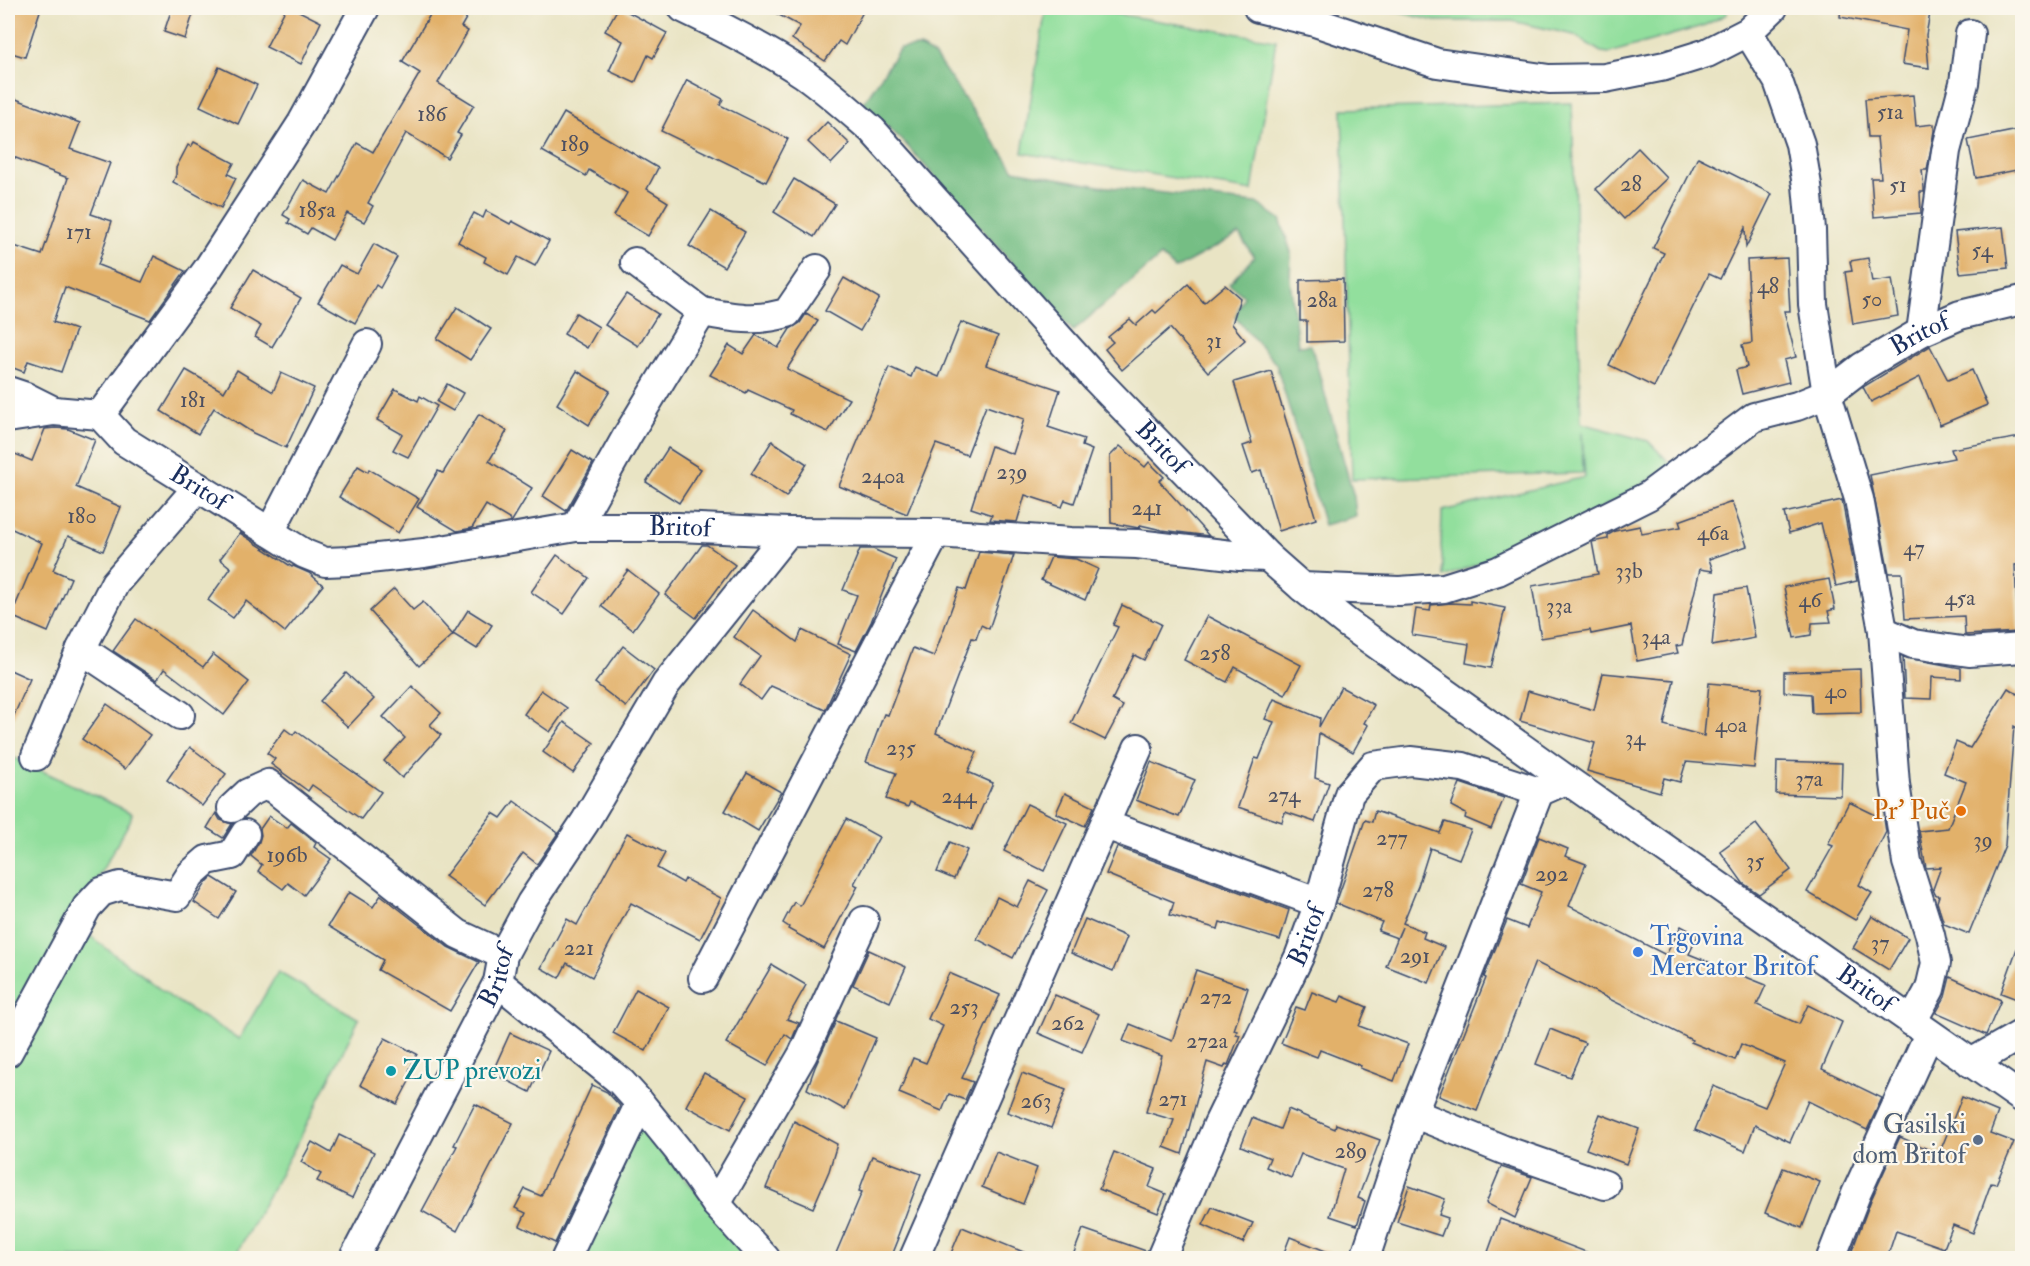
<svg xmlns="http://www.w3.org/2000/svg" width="2030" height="1266" viewBox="0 0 2030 1266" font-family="'IM FELL Double Pica',serif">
<rect width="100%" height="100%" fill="#fbf7ec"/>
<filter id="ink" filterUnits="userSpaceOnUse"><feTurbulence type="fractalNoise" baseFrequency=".0167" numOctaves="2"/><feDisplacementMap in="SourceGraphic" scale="12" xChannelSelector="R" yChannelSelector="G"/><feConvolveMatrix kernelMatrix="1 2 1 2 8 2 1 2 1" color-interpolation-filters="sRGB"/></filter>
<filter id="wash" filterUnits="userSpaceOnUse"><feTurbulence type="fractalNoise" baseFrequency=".008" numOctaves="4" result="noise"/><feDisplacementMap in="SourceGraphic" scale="24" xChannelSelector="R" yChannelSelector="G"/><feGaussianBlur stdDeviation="1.35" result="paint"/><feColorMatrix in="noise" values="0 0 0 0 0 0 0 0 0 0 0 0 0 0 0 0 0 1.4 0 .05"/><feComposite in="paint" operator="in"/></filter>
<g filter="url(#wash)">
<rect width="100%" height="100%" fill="#e9e4c4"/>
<g fill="#92df9d" stroke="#56877e" stroke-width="1.5">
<path d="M1046,8H1080L1276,40L1252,191L1022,153Z"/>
<path d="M1380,8H1727V14L1703,26L1609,53L1601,52L1574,35L1512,21H1435Z"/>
<path d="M1572,103L1581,423L1648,441L1673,466L1562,531L1444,577L1441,546L1442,511L1585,477L1582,432L1583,473L1352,479L1342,109Z"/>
<path d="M8,755L132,813L130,821L8,1036Z"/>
<path d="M81,929L173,999L239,1039L278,972L359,1019L300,1138L234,1258H8V1062Z"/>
<path d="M638,1124L754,1258H573Z"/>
</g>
<path fill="#75be84" stroke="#487671" stroke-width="1.5" d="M920,47L935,56L1014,170L1099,186L1256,203L1280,219L1291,252L1290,279L1298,346L1311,345L1354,497L1356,516L1324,525L1276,364L1235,317L1244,296L1229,284L1254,257L1239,234L1175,269L1161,256L1073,331L902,140L863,104L900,48Z"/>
<g id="blocks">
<g fill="#e2b16b">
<path d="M8,8H41L25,57L8,52Z"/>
<path d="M172,8H195L185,39L164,32Z"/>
<path d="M286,8H293L321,22L301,64L266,47Z"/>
<path d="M434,8H472L461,27L468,31L438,83L474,105L457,133L461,135L447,158L406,133L368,203L373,206L364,222L347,213L332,240L311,228L307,234L288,223L290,219L283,215L303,180L329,194L357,143L373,152L420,73L402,62Z"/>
<path d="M618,8H621L667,33L653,58L648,55L635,83L609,71L623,41L605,31Z"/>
<path d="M766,8H865L845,45L839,41L825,61L792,39L800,26Z"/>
<path d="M1841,8H1931L1926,35L1929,68L1902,64L1907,30L1840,17Z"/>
<path d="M219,67L257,85L238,124L200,106Z"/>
<path d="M687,80L723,99L720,105L788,139L766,182L661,131Z"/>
<path d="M1913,95L1916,126L1934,124V131L1927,170H1922L1924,188V192H1920L1921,213L1874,217L1871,178H1881L1877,137H1868L1865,99Z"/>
<path d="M8,96L80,123L70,149L110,163L91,214L112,221L98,265L142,282L154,256L185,271L150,320L65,287L53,322L76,330L61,372L28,361L24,372L8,366V244L42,255L68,178L8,155Z"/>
<path d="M564,113L658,168L647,189L668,202L648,236L614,216L627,193L589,170L586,176L542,151Z"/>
<path d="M827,122L850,144L831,164L808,142Z"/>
<path d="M2018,130L2022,153V169L1976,178L1968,140Z"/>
<path d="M194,142L234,163L228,174L236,178L221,208L173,182L176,175V168L188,145L191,147Z"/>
<path d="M1638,148L1667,178L1624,219L1596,189Z"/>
<path d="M1698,157L1772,194L1746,247L1745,228L1720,279L1709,274L1654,387L1609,365L1664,253L1653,248Z"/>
<path d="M794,179L835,204L814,237L774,212Z"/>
<path d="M486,211L510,224L512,221L549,241L535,266L518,257L508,275L484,262L486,257L458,242L474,213L483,218Z"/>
<path d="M711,211L745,232L724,267L689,246Z"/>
<path d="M2003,227L2008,268L1960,273L1955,232Z"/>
<path d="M374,244L397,257L380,288L376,285L355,323L318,302L340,265L357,274Z"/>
<path d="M1787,258L1790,311H1784L1796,357L1784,360L1789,382L1742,394L1736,370L1747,367L1742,345L1752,343L1747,260Z"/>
<path d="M1868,258L1872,282L1892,279L1898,316L1853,324L1845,272L1852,271L1850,261Z"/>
<path d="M253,270L301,298L272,347L255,337L261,326L230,308Z"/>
<path d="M844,278L879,298L860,331L825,311Z"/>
<path d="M1343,279L1344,341L1307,342V321H1300V280Z"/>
<path d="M1188,284L1204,303L1225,285L1240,298L1232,324L1245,340L1208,372L1170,328L1122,370L1105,349L1113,342L1108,337L1130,319L1136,325L1153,310L1156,313Z"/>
<path d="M626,294L658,314L638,346L605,325Z"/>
<path d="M457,307L491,329L470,360L437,339Z"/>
<path d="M576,313L599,327L587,348L564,334Z"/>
<path d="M806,314L818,321L787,369L849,399L828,432L790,414L792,410L748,390L746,393L710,375L729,345L743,354L756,335L778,348L790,329L800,323Z"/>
<path d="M961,322L998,336L986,365L1060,390L1048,427L1084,439L1082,446L1092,450L1074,503L1065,500L1062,507L1025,495L1017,522L990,520L992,515L971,508L991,446L1013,454L1024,419L986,406L967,455L936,444L907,514L839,486L889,367L911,377L915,367L939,377Z"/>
<path d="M1930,346L1948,380L1972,370L1987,405L1940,425L1920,377L1871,402L1863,387Z"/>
<path d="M186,370L224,392L237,370L273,392L281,373L314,388L286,448L253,433L214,408L198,434L161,411Z"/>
<path d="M577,371L610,391L589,425L557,404Z"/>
<path d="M1271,371L1316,519L1279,531L1261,470L1252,473L1243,446L1252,443L1234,382Z"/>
<path d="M447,384L463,393L453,411L437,402Z"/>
<path d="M395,389L418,401L420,396L437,406L408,457L393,450L402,434L377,420Z"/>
<path d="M479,414L507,431L489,461L532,488L512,521L486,505L472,528L457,531L417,507L438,471L443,473Z"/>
<path d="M55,428L68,429L95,440L76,487L121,507L103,551L68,536L53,570L71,578L48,632L11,616L42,543L8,527V451L32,461L45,429Z"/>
<path d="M2020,437L2022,453V564L2015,565L2018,632L1965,635L1964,616L1905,619L1902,573H1889L1870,475L1954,458L1951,449Z"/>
<path d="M772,441L807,464L786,497L751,474Z"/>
<path d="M1120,446L1145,467L1149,462L1164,477L1159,481L1209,536L1162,530L1140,525L1139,528L1111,523L1110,456Z"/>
<path d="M668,448L701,469L679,503L646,482Z"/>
<path d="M572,450L593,463L566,511L543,496Z"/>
<path d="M358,466L368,472L369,469L419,499L398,533L339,497Z"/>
<path d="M1842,500L1857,581L1836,586L1821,523L1789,533L1784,513Z"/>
<path d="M1732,502L1747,546L1709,559L1713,571L1700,569L1682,645L1676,646L1678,653L1637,661L1631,626L1591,634L1590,630L1541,638L1532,586L1598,574L1592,542L1608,539V535L1615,531L1640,526L1642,534L1681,527L1679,521Z"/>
<path d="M240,533L292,567L293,566L309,573L323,585L285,632L246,601L233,618L208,600L231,568L220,559Z"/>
<path d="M702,545H707L735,565L696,618L665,595Z"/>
<path d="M860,549H873L896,559L871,622L856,651L838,644L857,595L843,590Z"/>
<path d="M979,552L1014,555L989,629L981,625L976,639L972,638L936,733L977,752L968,772L993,783L972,830L910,802L908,807L886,799L896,773L866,762L884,714L888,715L913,648L934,656L959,588L966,590Z"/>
<path d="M557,555L589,578L564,614L531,592Z"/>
<path d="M1051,557L1076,559L1098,569L1085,600L1041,580Z"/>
<path d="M628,570L659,594L633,630L601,606Z"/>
<path d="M1829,579L1835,609L1828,611L1831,622L1812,623L1811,635L1794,638L1784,587Z"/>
<path d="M1746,588L1755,638L1712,646L1717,593Z"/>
<path d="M394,589L413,610L423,602L453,635L419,666L370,611Z"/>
<path d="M1470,601L1505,608L1491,668L1466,663L1469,644L1412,635L1416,609L1430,611L1431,605L1451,603L1470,604Z"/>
<path d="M1122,605L1161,624L1144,660L1134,655L1112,700L1123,706L1105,740L1071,723L1118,627L1113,625Z"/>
<path d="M468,610L492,625L477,649L453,634Z"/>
<path d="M753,610L797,642L802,630L851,654L825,710L771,686L761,700L740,684L760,656L734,637Z"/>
<path d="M1207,616L1301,665L1285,695L1235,667L1227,682L1184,660Z"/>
<path d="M136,619L203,667L213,654L249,682L224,715L164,669L157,680L113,651Z"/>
<path d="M623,646L654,670L626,707L595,683Z"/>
<path d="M1903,657L1961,668V679L1932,677L1931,699L1905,698Z"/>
<path d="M8,669L30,679L8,729Z"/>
<path d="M1860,669L1861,712L1812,713L1811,694L1784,692V672Z"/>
<path d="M346,673L374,699L348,727L320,701Z"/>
<path d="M1603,673L1674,680L1664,725L1704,736L1709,683L1762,688L1754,768L1686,762L1680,782L1664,778L1660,792L1587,771L1595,743L1520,721L1528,691L1594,710Z"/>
<path d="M412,686L441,713L430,725L441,735L402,778L384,761L405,738L383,717Z"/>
<path d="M1341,687L1374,705L1364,723L1368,725L1353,752L1319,733L1315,778L1329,783L1315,822L1285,812L1282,822L1238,807L1255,758L1259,759L1274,722L1265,719L1274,699L1320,718L1319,727Z"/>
<path d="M2008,688L2022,697V731L2014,726L2005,845L1969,934L1944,924L1937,902L1939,896L1935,894L1933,889L1941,867L1926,868L1919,831L1948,828L1966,782L1944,773L1956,742L1970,748Z"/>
<path d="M541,690L567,708L550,732L524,714Z"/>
<path d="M107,704L150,735L125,769L82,739Z"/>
<path d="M564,722L594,743L573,773L543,752Z"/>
<path d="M285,729L293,735L296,731L381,792L361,819L312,785L308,791L271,764L275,759L267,753Z"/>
<path d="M190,747L226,774L202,806L167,780Z"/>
<path d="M1777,761L1842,763L1841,796L1776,794Z"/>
<path d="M1151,762L1195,780L1179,817L1136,800Z"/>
<path d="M747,773L781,792L758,831L725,811Z"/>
<path d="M1460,783L1504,798L1491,829L1465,818L1466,814L1451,806Z"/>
<path d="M1065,793L1094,807L1085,826L1056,813Z"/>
<path d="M514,801L558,833L537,864L523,853L485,905L445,876L493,813L501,818Z"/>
<path d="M1849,802L1884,819L1886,832L1859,885L1872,893L1855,920L1807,892L1833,846L1828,844Z"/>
<path d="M1027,804L1067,823L1044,871L1004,851Z"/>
<path d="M1375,811L1440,833L1445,822L1471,830L1459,859L1430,848L1418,886L1403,923L1425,932L1423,938L1444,947L1429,983L1386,966L1402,927L1397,938L1378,931L1382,922L1336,903L1365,820L1372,822Z"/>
<path d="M216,813L220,820L232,824L223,838L207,828Z"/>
<path d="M269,816L287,828L291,823L316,843L314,847L331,859L304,895L288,883L283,889L258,871L262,865L251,856L259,842L261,835L260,829Z"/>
<path d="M846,819L879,837L854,884L858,886L824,949L788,929L789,927L783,923L794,902L800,906Z"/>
<path d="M1756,824L1791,870L1759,894L1743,883L1720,851Z"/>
<path d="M627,833L665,853L657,868L683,883L685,879L721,898L700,939L631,903L592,977L567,963L559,978L541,968L567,919L577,925Z"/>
<path d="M1539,837L1568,849L1565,856L1586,864L1569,906L1666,955L1681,926L1698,935L1689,954L1766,985L1757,1005L1799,1024L1808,1005L1842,1022L1822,1069L1882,1098L1867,1130L1808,1101L1790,1142L1755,1125L1745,1151L1695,1130L1713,1086L1765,1107L1785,1063L1741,1044L1735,1060L1691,1042L1692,1040L1535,962L1477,1111L1439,1096L1486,978L1484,977L1507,920L1527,928L1541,892L1521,884Z"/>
<path d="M950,842L967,850L954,879L937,872Z"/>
<path d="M1117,847L1289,910L1280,940L1220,922L1218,929L1170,915L1174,902L1106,874Z"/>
<path d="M212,877L236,892L219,919L194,902L206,883Z"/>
<path d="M1030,881L1048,890L1013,958L977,939L997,897L1017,907Z"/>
<path d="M349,892L373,907L381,895L448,947L479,962L450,1011L378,970L383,960L328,926Z"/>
<path d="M1872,916L1908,938L1889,970L1853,948Z"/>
<path d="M1085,919L1127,937L1113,971L1071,953Z"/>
<path d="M2020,940L2022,941V1001L2001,993Z"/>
<path d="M869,950L906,967L890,1002L853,985Z"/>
<path d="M772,965L806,985L787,1019L799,1023L792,1039L785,1034L767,1066L726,1043Z"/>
<path d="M1196,970L1248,988L1234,1030L1237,1031L1236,1034L1240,1035L1228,1065L1226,1064L1224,1068L1207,1062L1182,1154L1164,1147L1174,1120L1146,1112L1162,1056L1123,1041L1130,1024L1172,1041Z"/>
<path d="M949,973L1000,995L962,1078L973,1082L965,1100L949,1094L942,1111L899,1093L913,1058L926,1063L943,1026L928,1019Z"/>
<path d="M1950,977L2001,1000L1986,1035L1936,1013L1945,997Z"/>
<path d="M636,989L669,1007L646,1051L613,1033Z"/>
<path d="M1312,992L1339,1002L1342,996L1367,1007L1359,1026L1408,1044L1394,1081L1360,1068L1361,1066L1320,1050L1317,1057L1281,1043L1296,1007L1305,1010Z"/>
<path d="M1055,995L1099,1014L1082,1052L1038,1033Z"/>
<path d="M836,1021L876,1038L845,1110L807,1089L815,1067Z"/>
<path d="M1550,1029L1585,1043L1570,1077L1536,1064Z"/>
<path d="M510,1033L549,1051L530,1092L492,1073Z"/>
<path d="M385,1038L417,1054L409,1071L413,1074L397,1104L360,1085Z"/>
<path d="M704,1073L748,1097L730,1130L686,1106Z"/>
<path d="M1022,1073L1066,1090L1051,1128L1007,1112Z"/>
<path d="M592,1085L607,1092L620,1106L555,1243L520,1226L526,1213L515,1208L525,1189L541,1196Z"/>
<path d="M1962,1097L1998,1112L1990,1133L2014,1142L1996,1184L1991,1183L1973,1233L1953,1225L1944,1248L1896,1231L1887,1258H1858L1850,1256L1871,1200L1900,1137L1939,1154Z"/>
<path d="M475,1104L513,1123L457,1231L422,1211L457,1146L454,1145Z"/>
<path d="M1288,1109L1335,1129L1336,1124L1380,1140L1358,1198L1365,1201L1357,1225L1330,1216L1344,1169L1301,1154L1291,1178L1266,1167L1270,1158L1241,1146L1252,1118L1280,1129Z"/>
<path d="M1600,1114L1639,1129L1626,1164L1586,1149Z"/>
<path d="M794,1121L837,1144L829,1171L813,1208L766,1188Z"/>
<path d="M339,1135L374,1152L352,1198L317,1181L321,1174L301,1162L312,1142L331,1153Z"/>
<path d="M996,1152L1037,1168L1023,1204L982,1187Z"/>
<path d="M1114,1152L1156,1169L1149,1187L1166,1194L1158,1213L1099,1189Z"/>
<path d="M872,1156L921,1174L897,1238H899L891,1258H834L862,1192L859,1191Z"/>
<path d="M1501,1167L1532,1177L1515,1218L1486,1203Z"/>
<path d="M1783,1168L1820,1182L1802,1228L1765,1213Z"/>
<path d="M1409,1186L1445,1199L1439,1215L1448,1218L1441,1236L1397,1222Z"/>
<path d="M1212,1207L1253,1223L1243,1243L1203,1225Z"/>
<path d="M1500,1219L1599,1257V1258H1508L1488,1252Z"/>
<path d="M962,1227L1038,1258H949Z"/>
<path d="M1083,1229L1146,1251L1145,1258H1072Z"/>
<path d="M1290,1237L1341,1257L1340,1258H1282Z"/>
</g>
</g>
</g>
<g filter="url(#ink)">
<use href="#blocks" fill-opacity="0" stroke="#3a4a6d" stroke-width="1.5"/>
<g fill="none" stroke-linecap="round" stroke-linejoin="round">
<g stroke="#3a4a6d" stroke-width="32">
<g id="minor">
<path id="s1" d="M683,8C725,28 766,49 804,74C828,91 850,111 872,130L1096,379L1268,557L1302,587L1347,623L1567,780L2022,1098"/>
<path d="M1258,8L1315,22L1437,63L1549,79L1605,78L1665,66L1707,53L1748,32L1773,8"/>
<path d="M1748,32L1778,81L1800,144L1807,185L1811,230L1813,304L1827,394L1859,499L1883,631L1895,784L1907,862L1930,935L1936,963L1930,989L1912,1022"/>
<path d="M702,312C734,318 755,322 787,313L817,269"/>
<path d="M1921,332L1946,151L1964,83L1970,34"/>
<path d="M8,391L26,397L54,411L100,415"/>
<path id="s2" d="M100,415L124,441L305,554L325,562L350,561L424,553L576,527H678L788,532"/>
<path d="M100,415L207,270L302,123L365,8"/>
<path d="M8,418L54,411"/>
<path d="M576,527L627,436L702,312L635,262"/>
<path d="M270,532L367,344"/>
<path id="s3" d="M1302,587L1399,591L1444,588L1498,571L1648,496L1754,417L1797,406L1827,394L1862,367L1921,332L1960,315L2022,300"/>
<path d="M1883,631L1913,644L1969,652L2022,648"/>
<path d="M81,649L115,583L198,487"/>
<path d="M36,756L81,649L180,715"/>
<path d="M232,808L248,793L268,784L458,934L503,955"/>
<path d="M1106,825L1319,903"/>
<path d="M703,978L936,533"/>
<path d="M498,982L621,1082L640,1103L566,1258"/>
<path d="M8,1052L87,907L101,892L120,886L177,896L191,874L207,860L232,855L245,834"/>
<path d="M1971,1063L2022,1034"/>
<path d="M640,1103L678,1150L716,1204L765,1258"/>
<path d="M1413,1113L1504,1150L1605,1185"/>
<path d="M716,1204L803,1054L864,921"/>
<path id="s4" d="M354,1258L498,982L503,955L531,903L585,822L666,684L788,532L936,533L1071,542L1137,544L1240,556L1268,557"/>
<path d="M914,1258L1138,748"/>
<path id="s5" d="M1161,1258L1218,1124L1299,957L1319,903L1349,794L1373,766L1411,761L1463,767L1539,792"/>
<path d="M1365,1258L1413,1113L1539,792L1557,784"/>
<path d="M1831,1258L1856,1194L1929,1034"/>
</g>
</g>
<use href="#minor" stroke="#fff" stroke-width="28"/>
</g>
</g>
<circle fill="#e8710a" stroke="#fbf7ec" stroke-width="2" cx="1961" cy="811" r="6"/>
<circle fill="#3f7fe0" stroke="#fbf7ec" stroke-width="2" cx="1638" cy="952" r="6"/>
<circle fill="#0f9aa8" stroke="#fbf7ec" stroke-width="2" cx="391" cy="1071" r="6"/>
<circle fill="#5c6f8a" stroke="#fbf7ec" stroke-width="2" cx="1978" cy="1140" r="6"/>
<g text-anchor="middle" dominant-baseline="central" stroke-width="4.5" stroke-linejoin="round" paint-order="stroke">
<g font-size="22" fill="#4d5061">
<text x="1890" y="112">51a</text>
<text x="432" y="114">186</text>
<text x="575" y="144">189</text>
<text x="1631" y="184">28</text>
<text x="1898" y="185">51</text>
<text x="317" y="210">185a</text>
<text x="79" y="232">171</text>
<text x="1982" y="250">54</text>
<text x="1768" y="286">48</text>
<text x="1872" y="299">50</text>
<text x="1322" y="300">28a</text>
<text x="1214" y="341">31</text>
<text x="193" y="400">181</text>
<text x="1012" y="472">239</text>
<text x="883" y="476">240a</text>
<text x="1147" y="508">241</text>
<text x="82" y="516">180</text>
<text x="1713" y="533">46a</text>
<text x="1914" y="548">47</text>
<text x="1629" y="571">33b</text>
<text x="1960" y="598">45a</text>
<text x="1810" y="600">46</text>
<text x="1559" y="606">33a</text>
<text x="1656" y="637">34a</text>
<text x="1215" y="653">258</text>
<text x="1836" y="691">40</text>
<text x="1731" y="725">40a</text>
<text x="1635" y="738">34</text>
<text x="901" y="748">235</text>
<text x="1809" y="779">37a</text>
<text x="1284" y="795">274</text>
<text x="959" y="796">244</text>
<text x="1392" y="838">277</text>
<text x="1983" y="840">39</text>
<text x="287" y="855">196b</text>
<text x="1755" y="861">35</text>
<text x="1552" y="874">292</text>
<text x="1378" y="890">278</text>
<text x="1880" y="943">37</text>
<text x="579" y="948">221</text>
<text x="1415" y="956">291</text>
<text x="1216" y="997">272</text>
<text x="964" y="1007">253</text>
<text x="1068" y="1023">262</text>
<text x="1207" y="1041">272a</text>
<text x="1173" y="1099">271</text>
<text x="1036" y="1101">263</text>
<text x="1351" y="1151">289</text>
</g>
<g font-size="26" fill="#1b2f5e" stroke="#fbf7ec">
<text stroke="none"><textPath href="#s3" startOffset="686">Britof</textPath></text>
<text stroke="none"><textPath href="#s1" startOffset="656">Britof</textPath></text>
<text stroke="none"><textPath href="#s2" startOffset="124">Britof</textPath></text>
<text stroke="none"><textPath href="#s2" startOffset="628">Britof</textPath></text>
<text stroke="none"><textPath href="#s5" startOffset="354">Britof</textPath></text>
<text stroke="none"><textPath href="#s4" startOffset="316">Britof</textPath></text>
<text stroke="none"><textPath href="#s1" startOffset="1546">Britof</textPath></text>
</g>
<g font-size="26" fill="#c56008" stroke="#fbf7ec" text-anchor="end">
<text x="1949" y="811">Pr' Puč</text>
</g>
<g font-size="26" fill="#366cbe" stroke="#fbf7ec" text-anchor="start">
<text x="1650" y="937">Trgovina<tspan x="1650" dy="30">Mercator Britof</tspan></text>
</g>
<g font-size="26" fill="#0d838f" stroke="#fbf7ec" text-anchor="start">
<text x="403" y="1071">ZUP prevozi</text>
</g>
<g font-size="26" fill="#4e5e75" stroke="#fbf7ec" text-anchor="end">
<text x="1966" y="1125">Gasilski<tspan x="1966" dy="30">dom Britof</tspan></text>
</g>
</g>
<rect width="2030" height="1266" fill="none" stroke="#fbf7ec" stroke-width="30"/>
</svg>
